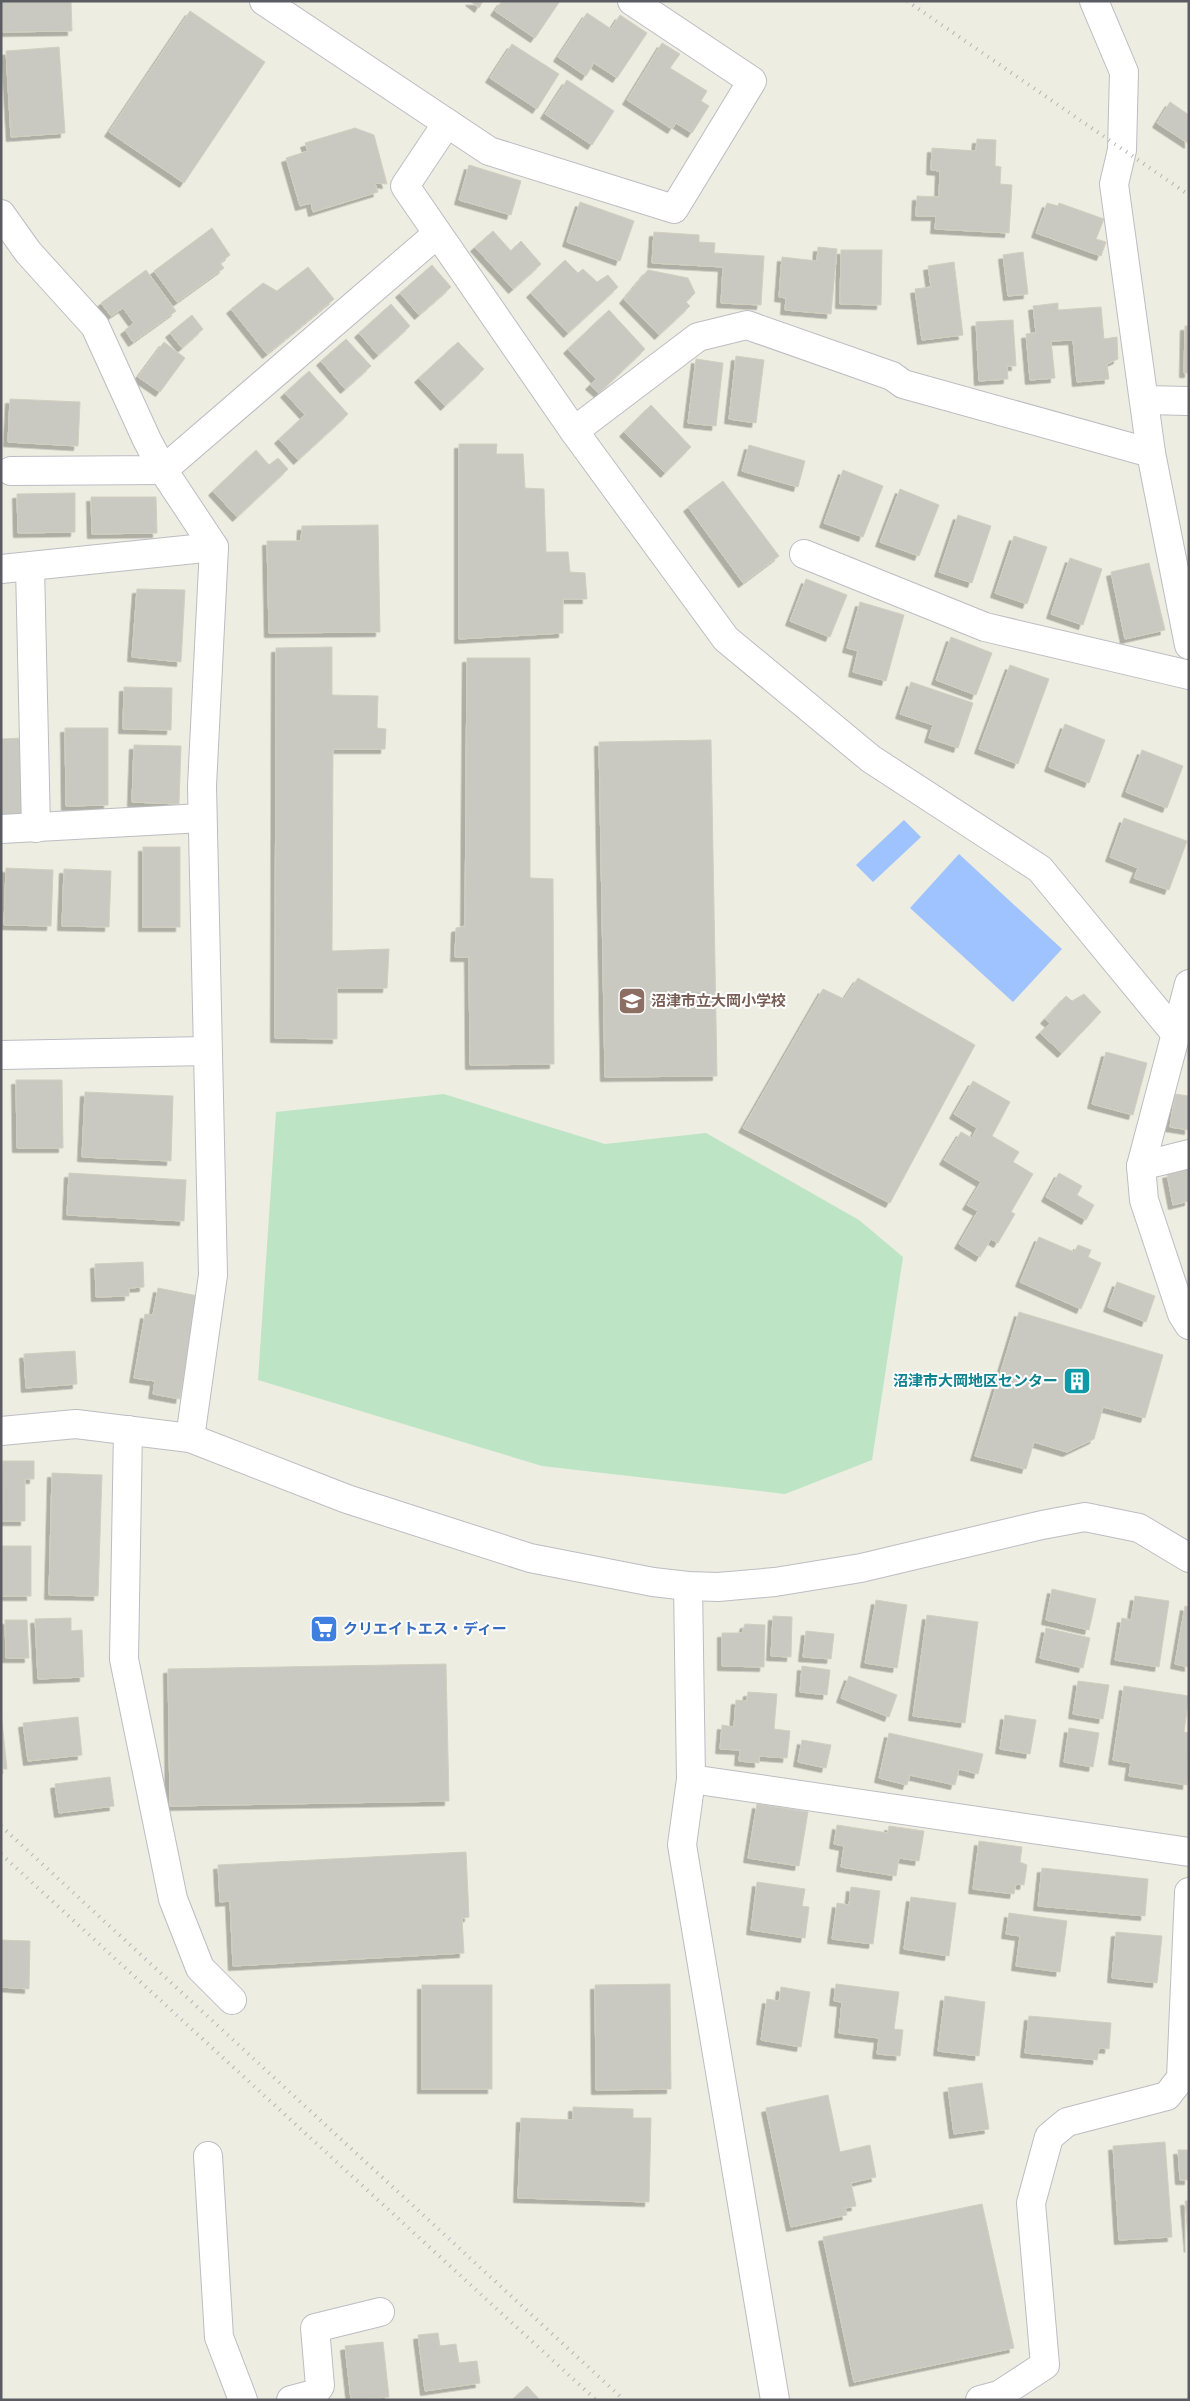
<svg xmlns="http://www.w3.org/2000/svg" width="1190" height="2401" viewBox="0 0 1190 2401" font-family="Karla,'Noto Sans JP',sans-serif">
<defs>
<filter id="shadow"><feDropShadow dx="-4.5" dy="4.5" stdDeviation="0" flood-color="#0004"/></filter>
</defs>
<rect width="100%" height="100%" fill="#edede1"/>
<path fill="#bde5c5" d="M444,1094L605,1144L706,1133L859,1220L903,1257L872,1460L785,1494L542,1466L258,1380L276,1112Z"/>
<g fill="#9fc3ff">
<path d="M904,820L921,837L873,882L856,865Z"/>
<path d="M959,854L1062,949L1013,1002L910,908Z"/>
</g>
<g fill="#cac9c1" stroke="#d2cfc0" filter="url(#shadow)">
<path d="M1,1H71L72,31L2,32Z"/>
<path d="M470,1H483L479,8Z"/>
<path d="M502,1H560L535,38L495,11Z"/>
<path d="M190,11L265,62L184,183L109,132Z"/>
<path d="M587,13L611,29L620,15L647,33L617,78L594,63L586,76L558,57Z"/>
<path d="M662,43L680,54L670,68L707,91L701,101L709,106L692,133L676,123L672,129L627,100Z"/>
<path d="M512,44L559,74L537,109L490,78Z"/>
<path d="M59,47L65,133L11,137L6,51Z"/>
<path d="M567,80L614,111L592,145L545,114Z"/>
<path d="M1170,102L1189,115V144L1157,123Z"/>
<path d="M355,128L374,135L387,184L375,183L378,192L313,212L311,203L300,206L286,158L308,151L305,143Z"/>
<path d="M977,139L996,140L995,166L1001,167L1000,184L1012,185L1009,233L935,229L936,216H916L917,196L939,197L940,171L931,170L932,148L976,151Z"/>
<path d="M469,165L521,181L511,215L459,200Z"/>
<path d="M580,202L634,221L620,261L567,242Z"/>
<path d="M1047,203L1058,206L1059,203L1104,219L1096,239L1106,242L1101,256L1036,233Z"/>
<path d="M212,228L230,255L220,263L224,268L177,302L154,271Z"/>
<path d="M493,231L511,251L521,241L541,264L513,289L475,247Z"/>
<path d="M654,232L699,235V242L715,243L714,253L764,256L761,305L721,303L723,267L652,263Z"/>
<path d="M818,247L837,249L831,314L785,310L786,298L779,297L782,257L817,261Z"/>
<path d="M841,250H882L881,305L840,304Z"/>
<path d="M1023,252L1028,294L1008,296L1003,255Z"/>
<path d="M565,260L578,273L583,269L597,282L608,275L618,287L568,333L531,293Z"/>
<path d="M954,262L963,335L922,340L915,289L931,287L928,266Z"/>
<path d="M432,265L451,287L419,315L400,293Z"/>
<path d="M308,267L334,299L267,354L231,309L263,283L277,291Z"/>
<path d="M146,270L176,311L133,342L125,330L134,323L123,308L111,316L101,303Z"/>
<path d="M648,270L688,278L695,293L686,302L690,306L659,335L624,299Z"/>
<path d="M1058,303V310L1101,307L1104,339L1117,337L1118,359L1107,364L1109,379L1077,382L1073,340L1051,341L1055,378L1030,380L1026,334L1036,333L1033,306Z"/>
<path d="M391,304L410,326L378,355L359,333Z"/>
<path d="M609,310L645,349L599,393L590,385L596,379L568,349Z"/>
<path d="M192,315L203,329L182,348L170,333Z"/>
<path d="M1013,320L1016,366H1007L1008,379L979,381L976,322Z"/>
<path d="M1185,326H1189V373H1184Z"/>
<path d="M346,339L371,366L345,389L321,361Z"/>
<path d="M164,342L185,358L160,392L138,377Z"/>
<path d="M458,342L484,369L445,406L419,378Z"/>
<path d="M736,356L764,360L756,423L729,419Z"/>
<path d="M696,359L723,363L716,426L688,423Z"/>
<path d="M309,371L348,414L298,460L279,439L305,415L285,393Z"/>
<path d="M10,399L80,402L78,446L8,442Z"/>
<path d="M651,405L691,447L665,473L624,432Z"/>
<path d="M459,444H497L496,454H523L525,488L544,489L546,552H568L570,572L585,573L587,599H563V633L459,639Z"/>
<path d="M749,445L805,461L798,487L742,471Z"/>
<path d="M256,450L269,465L278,458L288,469L237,517L213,491Z"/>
<path d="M843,470L883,486L863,537L824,523Z"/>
<path d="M723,481L779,556L743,583L688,507Z"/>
<path d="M900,489L939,505L919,556L880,542Z"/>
<path d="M75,493V532L18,533L17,494Z"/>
<path d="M91,497H156L157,533L92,534Z"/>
<path d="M958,515L991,526L972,583L939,572Z"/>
<path d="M378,525L380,632L269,633L267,541H301L302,526Z"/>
<path d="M1014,536L1047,547L1027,604L995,593Z"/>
<path d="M1070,558L1102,569L1083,625L1051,614Z"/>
<path d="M1149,563L1165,630L1125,639L1111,572Z"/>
<path d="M806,579L847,595L830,637L790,621Z"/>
<path d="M137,589L185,590L181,662L132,657Z"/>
<path d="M860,602L904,615L886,681L853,672L858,651L847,648Z"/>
<path d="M951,637L992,653L976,695L936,680Z"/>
<path d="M332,647V695L378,696L377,728L386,729L385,749H333L332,951L389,949L387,988H337V1039L275,1038L276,648Z"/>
<path d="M467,658H530V878L553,879L554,1064L470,1065L469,957H455L456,928L465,926Z"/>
<path d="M1010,665L1049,679L1018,764L979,749Z"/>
<path d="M911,682L973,703L958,748L929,738L933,725L900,714Z"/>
<path d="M124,687L172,688L171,730L123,729Z"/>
<path d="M1065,724L1105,740L1089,783L1049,767Z"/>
<path d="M65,728H108V805L66,806Z"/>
<path d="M23,738L28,819L1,820V739Z"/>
<path d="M711,740L717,1076L605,1077L599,742Z"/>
<path d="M134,745L181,746L179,804L132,802Z"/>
<path d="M1142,750L1183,766L1167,808L1126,792Z"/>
<path d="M1124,818L1187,841L1169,890L1134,878L1138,868L1110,857Z"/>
<rect x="143" y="847" width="37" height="80"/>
<path d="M6,868L53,870L51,926L4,925Z"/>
<path d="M64,869L111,871L109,927L62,926Z"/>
<path d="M858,978L975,1045L890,1203L743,1128L823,989L844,999Z"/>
<path d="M1084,994L1101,1012L1062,1053L1040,1033L1050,1023L1045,1019L1066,996L1072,1001Z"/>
<path d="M1106,1052L1147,1063L1133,1115L1092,1104Z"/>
<path d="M16,1080H62L63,1148H17Z"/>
<path d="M973,1081L1010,1102L992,1136L1019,1152L1013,1162L1033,1174L1011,1212L1015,1214L998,1243L991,1239L980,1257L959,1244L978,1211L967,1205L981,1182L944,1160L961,1132L972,1138L977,1128L954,1114Z"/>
<path d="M85,1092L173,1096L171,1161L82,1157Z"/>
<path d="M1175,1094L1189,1096V1130L1170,1127Z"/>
<path d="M1189,1169V1201L1173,1205L1167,1174Z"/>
<path d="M69,1173L186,1180L184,1221L67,1215Z"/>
<path d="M1059,1173L1082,1186L1077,1195L1094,1205L1086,1220L1046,1197Z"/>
<path d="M1039,1237L1074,1252L1078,1245L1091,1250L1088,1257L1101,1263L1081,1309L1020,1282Z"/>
<path d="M143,1262L144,1287L129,1288V1296L96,1297L95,1264Z"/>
<path d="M1117,1282L1155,1296L1146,1322L1108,1307Z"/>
<path d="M158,1288L198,1296L180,1399L153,1394L155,1381L134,1378L145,1314L153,1315Z"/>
<path d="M1019,1312L1163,1355L1145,1418L1103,1407L1094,1439L1067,1452L1034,1442L1026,1469L975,1456Z"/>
<path d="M75,1351L77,1384L26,1388L24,1354Z"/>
<path d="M3,1461H34V1479H25V1521H1Z"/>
<path d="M52,1473L102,1475L98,1596L49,1595Z"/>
<rect x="1" y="1546" width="30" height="50"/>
<path d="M1052,1589L1096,1599L1089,1630L1046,1620Z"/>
<path d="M1135,1596L1169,1601L1159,1667L1115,1660L1122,1618L1131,1620Z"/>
<path d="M876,1600L907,1605L897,1668L865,1663Z"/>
<path d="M1185,1606L1189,1607V1667L1175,1664Z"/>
<path d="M927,1615L978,1622L965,1723L913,1716Z"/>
<path d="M773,1616L792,1617L791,1657L771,1656Z"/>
<path d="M71,1618V1631L82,1630L84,1677L38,1679L35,1619Z"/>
<path d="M5,1620H27L29,1658H6Z"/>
<path d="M745,1624L765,1625L764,1667L722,1666V1633H742Z"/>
<path d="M1046,1628L1090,1638L1083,1668L1040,1658Z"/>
<path d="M806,1631L834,1634L831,1659L803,1657Z"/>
<path d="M446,1664L449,1801L170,1806L168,1669Z"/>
<path d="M802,1666L830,1670L827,1695L800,1692Z"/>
<path d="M849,1676L897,1695L889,1717L841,1698Z"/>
<path d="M1078,1681L1109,1685L1103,1719L1073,1714Z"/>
<path d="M1124,1686L1189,1696L1184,1732L1189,1733L1187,1785L1129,1776L1131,1763L1113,1760Z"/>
<path d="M748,1692L777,1694L774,1729L790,1731L787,1758L759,1756V1763L739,1761L740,1750L720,1749L722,1725L734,1727L736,1700L747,1701Z"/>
<path d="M1,1712L7,1769H1Z"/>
<path d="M1005,1715L1036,1720L1030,1754L1000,1749Z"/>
<path d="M78,1717L82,1755L28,1761L23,1723Z"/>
<path d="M1069,1728L1099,1733L1093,1767L1064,1762Z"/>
<path d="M889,1733L983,1754L978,1774L959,1769L955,1785L910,1775L907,1785L879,1778Z"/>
<path d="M802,1740L831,1745L826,1768L798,1762Z"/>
<path d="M110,1777L114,1806L59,1813L55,1784Z"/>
<path d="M757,1804L808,1812L799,1866L748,1858Z"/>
<path d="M837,1825L888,1833L889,1826L924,1831L919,1861L899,1858L896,1876L841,1867L844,1846L834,1844Z"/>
<path d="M979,1841L1022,1847L1020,1862L1027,1865L1024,1885L1016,1884L1014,1894L973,1889Z"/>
<path d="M466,1852L469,1917L462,1918L464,1953L233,1966L230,1901L220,1902L218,1865Z"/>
<path d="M1042,1868L1148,1879L1145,1916L1038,1906Z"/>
<path d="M757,1882L805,1889L802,1906L809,1907L805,1938L751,1930Z"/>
<path d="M851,1887L880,1891L873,1944L832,1939L837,1903L849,1905Z"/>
<path d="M911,1897L956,1903L949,1956L904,1949Z"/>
<path d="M1009,1913L1067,1921L1060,1972L1016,1966L1020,1936L1006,1934Z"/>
<path d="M1116,1932L1162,1936L1157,1983L1112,1978Z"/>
<path d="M1,1940L30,1941L29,1989L1,1987Z"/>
<path d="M670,1984L671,2089L596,2090L595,1985Z"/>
<path d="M836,1984L899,1992L894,2029L903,2030L900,2056L877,2054L879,2038L839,2033L842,2002L834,2001Z"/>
<rect x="422" y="1985" width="70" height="104"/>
<path d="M781,1987L810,1992L801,2047L761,2040L767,1999L779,2001Z"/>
<path d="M945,1996L985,2002L979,2056L938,2051Z"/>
<path d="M1029,2016L1111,2023L1109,2049L1099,2048L1097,2060L1025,2053Z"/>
<path d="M982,2083L989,2129L954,2134L948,2088Z"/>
<path d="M828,2095L840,2152L870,2145L876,2177L851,2183L856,2206L845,2208L847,2215L791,2227L766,2108Z"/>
<path d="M573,2107L633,2109V2118H651L649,2202L518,2198L521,2118L573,2120Z"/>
<path d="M1165,2142L1172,2237L1119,2240L1113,2146Z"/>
<path d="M1178,2150H1189V2180H1180Z"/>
<path d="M1185,2201H1189V2248Z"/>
<path d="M982,2204L1014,2348L854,2382L823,2237Z"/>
<path d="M438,2333L440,2346L456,2344L459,2363L477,2361L480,2383L425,2391L418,2335Z"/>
<path d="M383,2342L389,2397L351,2400L345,2346Z"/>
<path d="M527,2386L540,2400H512Z"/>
</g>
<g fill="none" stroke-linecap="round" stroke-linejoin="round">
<g stroke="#bcbdc3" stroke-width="30">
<g id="minor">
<path d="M264,1L489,151L674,209L752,81L632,1"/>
<path d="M1094,1L1124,72L1122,150L1114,184L1151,453L1189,645"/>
<path d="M447,123L405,186L574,431L726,639L871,759L1040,869L1175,1033"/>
<path d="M1,214L28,252L95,326L147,440L163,470L214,547L202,786L213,1275L190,1438"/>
<path d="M1145,400L1189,401"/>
<path d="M574,431L698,337L747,325L892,376L903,384L1151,453"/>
<path d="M11,471L163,470L437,234"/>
<path d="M804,554L985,627L1189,675"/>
<path d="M30,567L36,828"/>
<path d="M1,569L214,547"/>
<path d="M1,829L202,818"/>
<path d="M1189,984L1141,1166L1144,1200L1182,1314L1189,1325"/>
<path d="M1,1055L207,1051"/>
<path d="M1141,1166L1189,1154"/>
<path d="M128,1430L124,1659L173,1899L200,1968L232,2000"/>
<path d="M1,1431L76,1424L190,1438L347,1499L530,1558L653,1582L688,1586L718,1587L775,1582L861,1568L1042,1525L1085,1517L1139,1528L1189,1558"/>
<path d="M688,1586L691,1779L682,1845L775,2400"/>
<path d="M691,1779L1189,1852"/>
<path d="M208,2156L219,2337L243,2400"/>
<path d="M291,2400L314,2394L320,2386L315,2328L380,2312"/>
<path d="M980,2400L999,2395L1045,2365L1031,2203L1049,2137L1067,2122L1167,2096L1181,2078L1189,1892"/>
</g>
</g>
<use href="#minor" stroke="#fff" stroke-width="28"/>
<g stroke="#b5b5b6" stroke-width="4" stroke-dasharray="1 6" stroke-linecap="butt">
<path d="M907,1L1189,195"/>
<path d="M1,1826L624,2400"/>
<path d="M1,1854L596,2400"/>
</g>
</g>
<defs>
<g id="school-square" transform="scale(1.4375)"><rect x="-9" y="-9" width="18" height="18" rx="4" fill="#8d6e63" stroke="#fff"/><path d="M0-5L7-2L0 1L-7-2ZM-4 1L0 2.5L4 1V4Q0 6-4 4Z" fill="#fff"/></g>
<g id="building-square" transform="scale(1.4375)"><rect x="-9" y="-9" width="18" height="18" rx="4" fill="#0f9aa8" stroke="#fff"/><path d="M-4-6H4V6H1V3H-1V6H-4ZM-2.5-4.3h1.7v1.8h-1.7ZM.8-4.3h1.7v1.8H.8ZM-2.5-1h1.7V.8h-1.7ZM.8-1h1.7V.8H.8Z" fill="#fff"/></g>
<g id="supermarket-square" transform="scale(1.4375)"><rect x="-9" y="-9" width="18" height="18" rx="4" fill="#3f7fe0" stroke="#fff"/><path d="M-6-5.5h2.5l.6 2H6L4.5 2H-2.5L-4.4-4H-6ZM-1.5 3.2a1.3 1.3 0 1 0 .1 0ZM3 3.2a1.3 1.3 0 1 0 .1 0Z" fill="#fff"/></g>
</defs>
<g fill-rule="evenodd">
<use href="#school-square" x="632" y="1001"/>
<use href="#building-square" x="1077" y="1381"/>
<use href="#supermarket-square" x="324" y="1629"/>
</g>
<g text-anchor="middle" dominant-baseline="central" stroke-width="4" stroke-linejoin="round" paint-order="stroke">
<g font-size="15" font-weight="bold" fill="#785e54" stroke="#fff" text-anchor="start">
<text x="651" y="1001">沼津市立大岡小学校</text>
</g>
<g font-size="15" font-weight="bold" fill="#0d838f" stroke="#fff" text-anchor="end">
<text x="1058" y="1381">沼津市大岡地区センター</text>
</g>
<g font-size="15" font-weight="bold" fill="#366cbe" stroke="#fff" text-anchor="start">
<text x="343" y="1629">クリエイトエス・ディー</text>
</g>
</g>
<rect width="1190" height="2401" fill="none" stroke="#5a5c62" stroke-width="5"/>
</svg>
